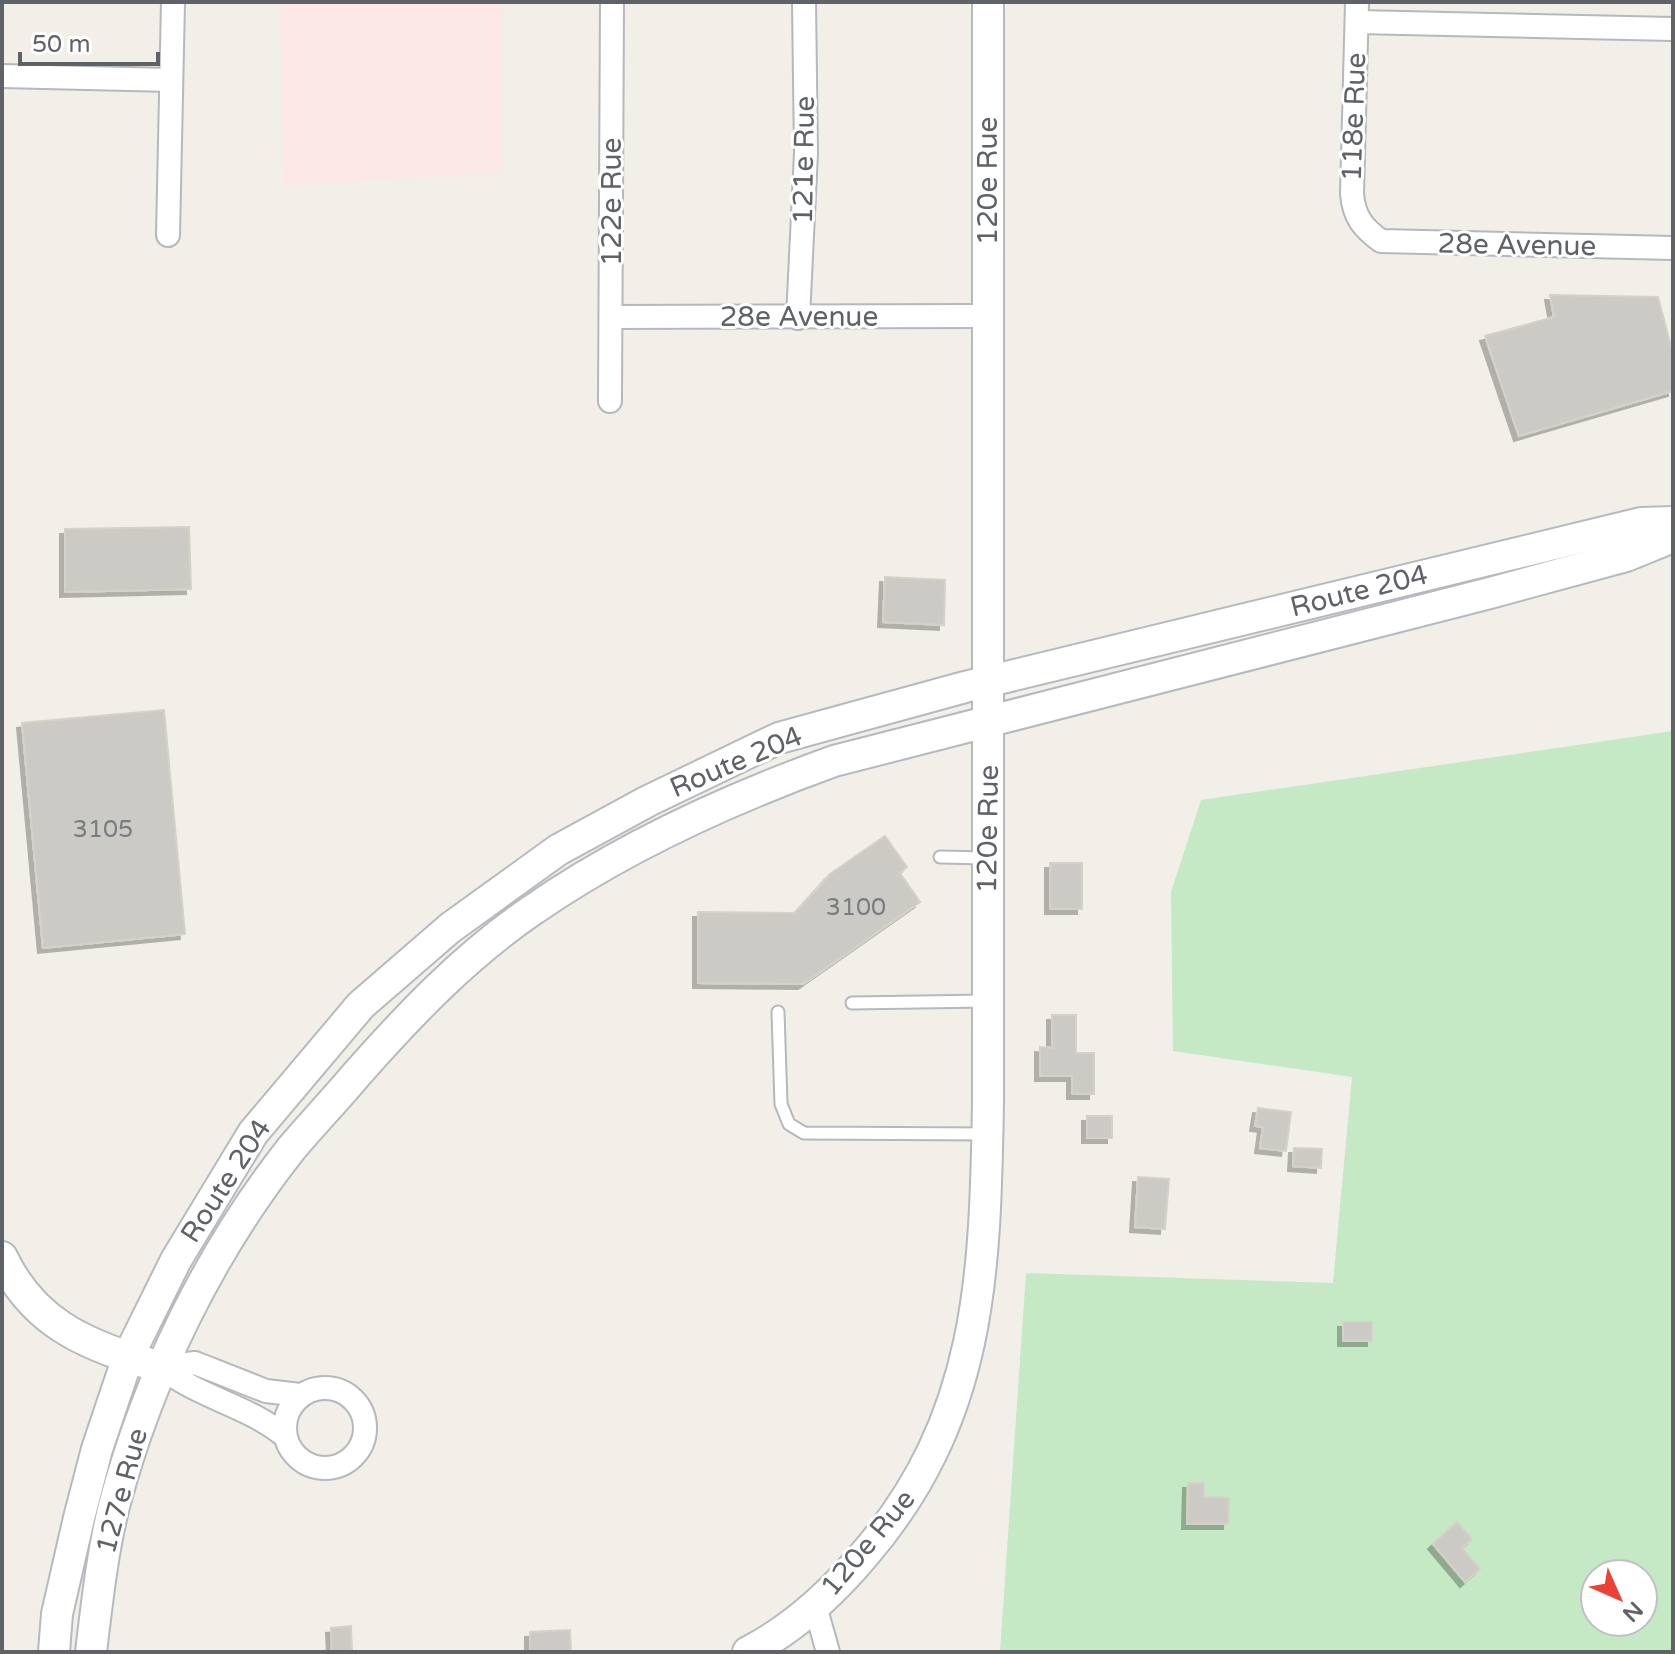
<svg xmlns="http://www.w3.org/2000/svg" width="1675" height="1654" viewBox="0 0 1675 1654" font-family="'Varela Round',sans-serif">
<defs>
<filter id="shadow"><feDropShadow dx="-5" dy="5" stdDeviation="0" flood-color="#0004"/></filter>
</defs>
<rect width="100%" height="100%" fill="#f1efe8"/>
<path fill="#fce8e6" d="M280,2H502V172L283,185Z"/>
<path fill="#c5e8c5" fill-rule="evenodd" d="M1673,731V1652H1000L1026,1273L1333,1283L1352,1077L1173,1051L1171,892L1201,800ZM1595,1574H1643V1622H1595Z"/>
<g fill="#cccac5" stroke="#d6d1c6" stroke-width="2" filter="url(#shadow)">
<path d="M1550,295L1658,297L1673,354V391L1519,436L1485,336L1554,317Z"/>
<path d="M189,527L191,589L65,592V529Z"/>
<path d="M885,577L945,580L944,625L883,622Z"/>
<path d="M164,710L185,934L43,948L22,723Z"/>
<path d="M885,836L907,867L900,873L920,902L803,984L698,983V912L795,913L830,874Z"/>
<rect x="1050" y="863" width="32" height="46"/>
<path d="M1052,1015H1076V1053H1094V1094H1072V1076H1040V1047L1052,1048Z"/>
<path d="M1258,1108L1291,1112L1286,1151L1260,1148L1263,1127L1255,1126Z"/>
<rect x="1087" y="1116" width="25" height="22"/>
<path d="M1294,1148L1322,1149L1321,1168L1293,1166Z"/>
<path d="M1138,1177L1169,1179L1165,1229L1135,1227Z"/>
<rect x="1343" y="1322" width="29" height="19"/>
<path d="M1188,1483H1204V1497L1229,1498L1228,1524H1187Z"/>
<path d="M1457,1522L1472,1539L1462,1548L1480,1569L1465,1582L1433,1544Z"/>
<path d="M351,1626L352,1652H332L331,1628Z"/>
<path d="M570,1630L571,1652H530V1632Z"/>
</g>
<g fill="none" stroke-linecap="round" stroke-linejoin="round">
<g stroke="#b5b8bc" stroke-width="15">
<g id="lane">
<path d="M940,857L987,858"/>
<path d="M852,1003L987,1001"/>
<path d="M778,1012L781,1104L789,1124L804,1133L987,1134"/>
</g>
</g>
<g stroke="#b5b8bc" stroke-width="26">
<g id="street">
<path d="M1357,2L1352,194C1354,217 1363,228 1381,241L1673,248"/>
<path d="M1357,22L1673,29"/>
<path d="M2,76L171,80"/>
<path d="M168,235L173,2"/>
<path d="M611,317L987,316"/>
<path d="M798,318L806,153L804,2"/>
<path d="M610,401L612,2"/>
<path d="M161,1367L195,1363L266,1391L300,1395"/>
<path d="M161,1367C199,1398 245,1404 285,1436"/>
<circle cx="325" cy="1428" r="40"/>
<path d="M815,1606L828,1652"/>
</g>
</g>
<g stroke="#b6babf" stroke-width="34">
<g id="secondary">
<path d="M2,1257C32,1321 83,1344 147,1363"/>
<path d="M54,1652L57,1614L79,1518L97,1449L128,1357L176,1260L253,1133L361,1005L450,928L558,850L648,801L779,738L965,687L1641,523L1673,522"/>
<path d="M91,1652C97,1603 102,1554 114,1506C148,1378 209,1253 291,1149C312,1124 335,1100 356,1075C409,1015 464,957 531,911C623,847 729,799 834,761L1490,593L1626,556L1673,537"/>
<path d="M748,1652C793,1629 832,1593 864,1555C982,1418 985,1275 988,1103V2"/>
</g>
</g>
<use href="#lane" stroke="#fff" stroke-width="11"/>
<use href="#street" stroke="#fff" stroke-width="22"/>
<use href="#secondary" stroke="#fff" stroke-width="30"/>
</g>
<g text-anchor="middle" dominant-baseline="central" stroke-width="6" stroke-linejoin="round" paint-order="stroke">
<g font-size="24" fill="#7a7d7f">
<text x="103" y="829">3105</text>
<text x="856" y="907">3100</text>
</g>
<g font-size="28" fill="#5f6368" stroke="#fff">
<text transform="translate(1354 117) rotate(-88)">118e Rue</text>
<text transform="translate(804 160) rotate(-89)">121e Rue</text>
<text transform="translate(988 181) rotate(-90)">120e Rue</text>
<text transform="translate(612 202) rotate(-90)">122e Rue</text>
<text transform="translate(1517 245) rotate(1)">28e Avenue</text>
<text x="799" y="317">28e Avenue</text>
<text transform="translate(1359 591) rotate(-14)">Route 204</text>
<text transform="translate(736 762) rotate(-23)">Route 204</text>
<text transform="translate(988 829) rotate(-89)">120e Rue</text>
<text transform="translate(226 1181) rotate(-57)">Route 204</text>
<text transform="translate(122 1491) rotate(-75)">127e Rue</text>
<text transform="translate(868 1543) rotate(-50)">120e Rue</text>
</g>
</g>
<rect width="1675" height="1654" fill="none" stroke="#5f6368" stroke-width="8"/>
<g transform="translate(1619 1598) rotate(135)"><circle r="38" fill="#ffffff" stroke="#bfc1c3" stroke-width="2"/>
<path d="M0-6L14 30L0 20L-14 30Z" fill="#ea4335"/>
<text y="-12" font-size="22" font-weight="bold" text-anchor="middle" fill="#5f6368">N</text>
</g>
<path d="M20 52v12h138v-12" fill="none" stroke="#5f6368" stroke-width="4"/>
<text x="32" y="52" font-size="24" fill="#5f6368" stroke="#ffffff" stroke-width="6" paint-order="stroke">50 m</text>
</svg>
